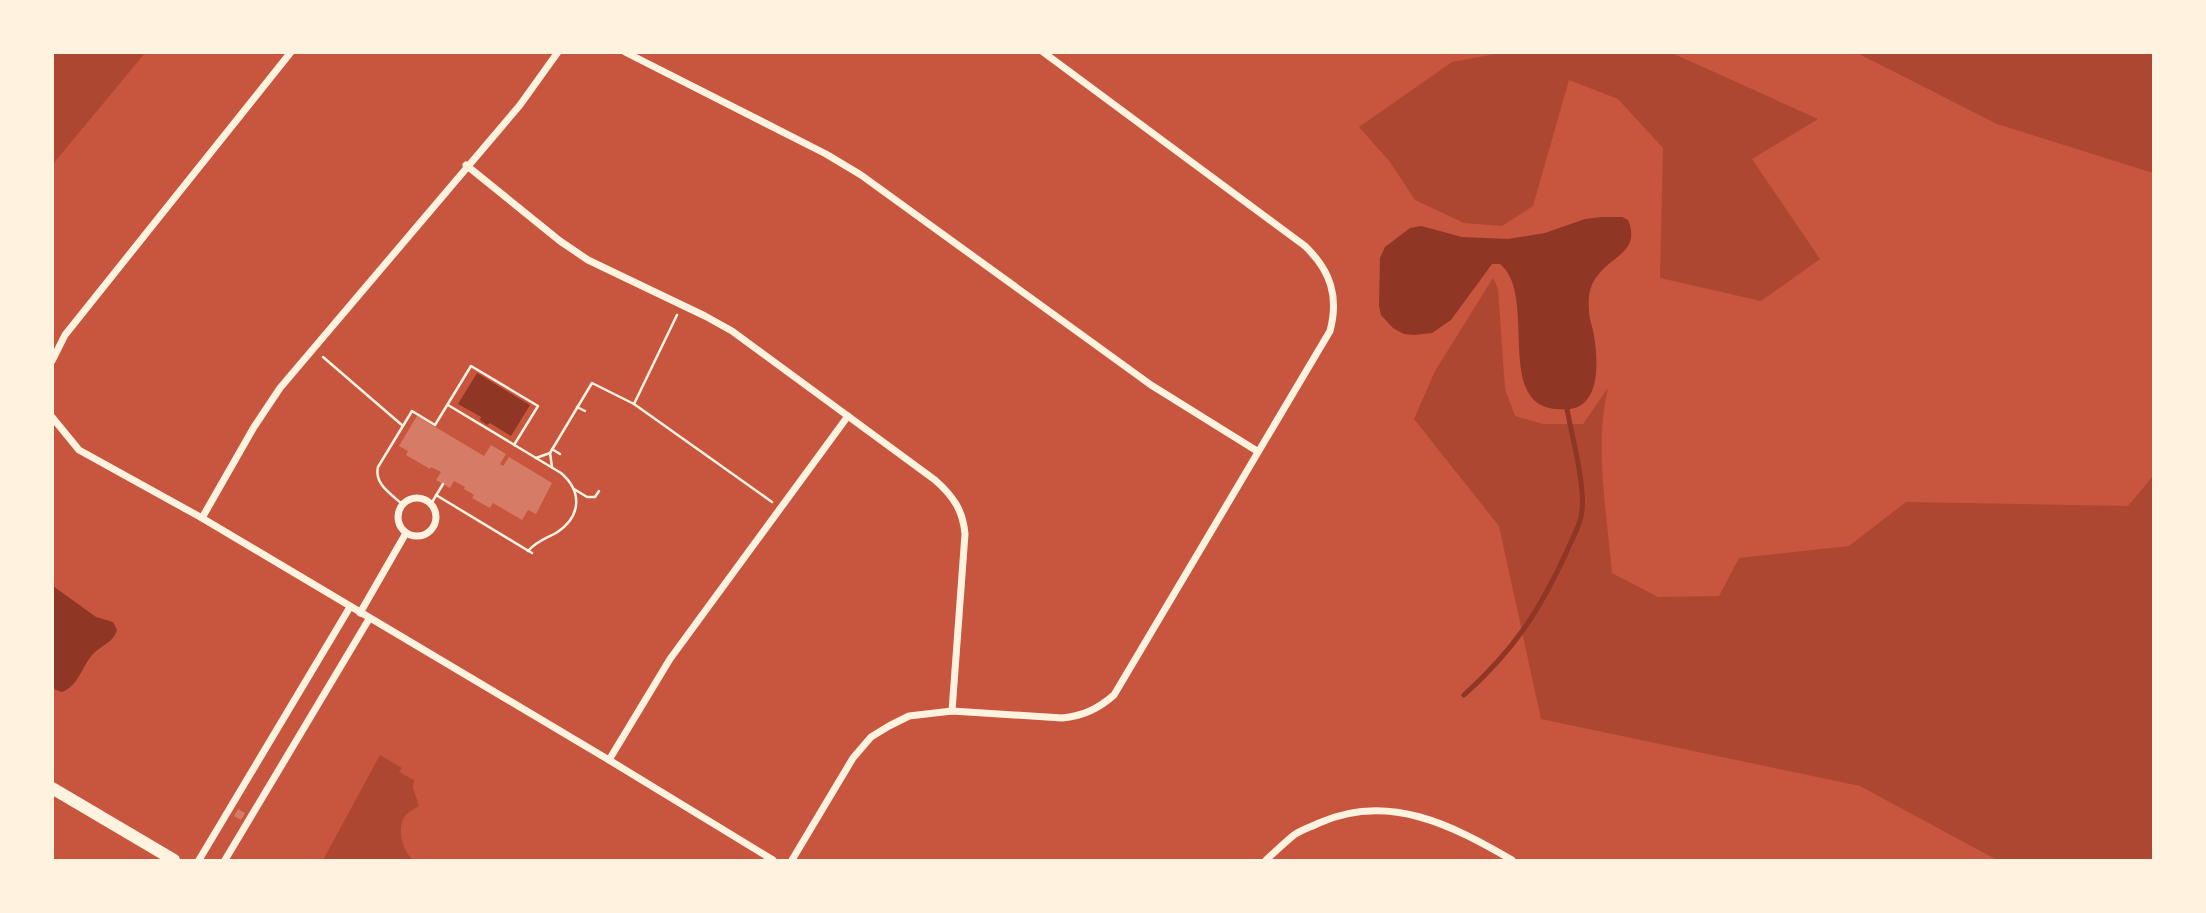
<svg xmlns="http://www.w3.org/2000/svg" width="2206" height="913" viewBox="0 0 2206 913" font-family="Georgia,serif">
<rect width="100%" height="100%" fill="#c8553d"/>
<g fill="#ae4732">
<path d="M53,52L145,53L53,164L52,53Z"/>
<path d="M1506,52L1672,53L1818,119L1752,159L1820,259L1761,301L1660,278L1663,148L1618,99L1569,80L1533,206L1502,226L1464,223L1415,200L1390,162L1359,127L1452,62Z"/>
<path d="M1857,53H2153V173L1997,124Z"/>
<path d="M1493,278L1498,289L1505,389L1515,416L1543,424H1583L1608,388C1594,445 1607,515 1612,573L1658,597L1719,596L1739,558L1849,546L1906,502L2128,506L2153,476V860H1997L1860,786L1541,719L1499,526L1414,419L1435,371Z"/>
<path d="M380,755L402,768L399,772L414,780L413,788L419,806C414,809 408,812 405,816C396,829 403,851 413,860H323Z"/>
</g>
<g fill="#8f3625">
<path d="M1602,217H1622L1628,220C1641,251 1612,256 1598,275C1589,286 1588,297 1589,310C1589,320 1593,327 1594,336C1598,359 1601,405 1570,409C1559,410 1548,409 1539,404C1503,382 1534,291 1500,264H1492L1451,320L1432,333L1414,335L1404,334L1393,328L1381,315L1379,306L1380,258L1385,247L1410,228L1421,226L1462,237L1508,239L1545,233L1585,219Z"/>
<path d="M477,373L530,405L511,436L490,423L487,425L480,420L481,417L458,404Z"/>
<path d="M53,586L96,617L113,622L117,630C114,642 102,645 94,653C82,665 79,686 62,692L53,689Z"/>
</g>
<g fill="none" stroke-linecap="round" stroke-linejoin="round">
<path stroke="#8f3625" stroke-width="5" d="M1464,695C1514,650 1539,612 1567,551C1572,538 1581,525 1582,511C1585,484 1572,437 1567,409"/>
</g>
<g fill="#d67c66">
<path d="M417,416L484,456L491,445L506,454L500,464L503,466L509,457L552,483L536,514L528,510L522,520L493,503L490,508L472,498L474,495L464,489L465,487L454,481L450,488L436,480L441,472L431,467L430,469L406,455L408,451L399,446Z"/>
<path d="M238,809L245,813L241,820L234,816Z"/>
</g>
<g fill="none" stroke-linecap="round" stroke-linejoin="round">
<g stroke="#fff3e0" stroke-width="2.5">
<path d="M323,357L403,426"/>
<path d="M634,404L677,315"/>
<path d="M448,405L561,473C583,492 581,517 556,533C545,539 537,541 528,551"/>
<path d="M577,407L585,411"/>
<path d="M552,449L560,454"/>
<path d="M550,453L552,467"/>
<path d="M536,458L550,453L592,383L634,404L772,502"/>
<path d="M574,489L587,497H595L599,491"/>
<path d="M436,495L532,553"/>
<path d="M402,504C391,494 374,484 378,467L412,411L435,425L471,366L538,406L514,445"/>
<path d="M431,504L443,484"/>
</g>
<g stroke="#fff3e0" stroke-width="7">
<path d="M625,52L826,154L861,175L1151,385L1257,451"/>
<path d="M466,165L560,241L588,260L705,316L732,331L935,480C953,496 963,510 965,534L952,711"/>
<path d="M52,361L65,335L291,52"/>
<path d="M52,417L79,450L202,518L609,760L773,860"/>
<circle cx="417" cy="517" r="19"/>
<path d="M202,518L254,427L280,388L520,105L558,52"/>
<path d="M360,613L406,533"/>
<path d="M609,760L670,659L848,416"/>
<path d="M199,860L350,607"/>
<path d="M225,860L369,619"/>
<path d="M792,860L853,758L871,737L889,726L909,716L952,711L1062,718C1083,716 1098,709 1114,695L1330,331C1339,297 1331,271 1305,246L1043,52"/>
<path d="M1266,860C1275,852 1284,843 1294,835C1301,830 1311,827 1319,823C1388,792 1452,825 1512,860"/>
</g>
<path stroke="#fff3e0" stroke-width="12" d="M52,788L174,860"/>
</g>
<rect width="2206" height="913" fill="none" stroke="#fff3e0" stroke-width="108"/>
</svg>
